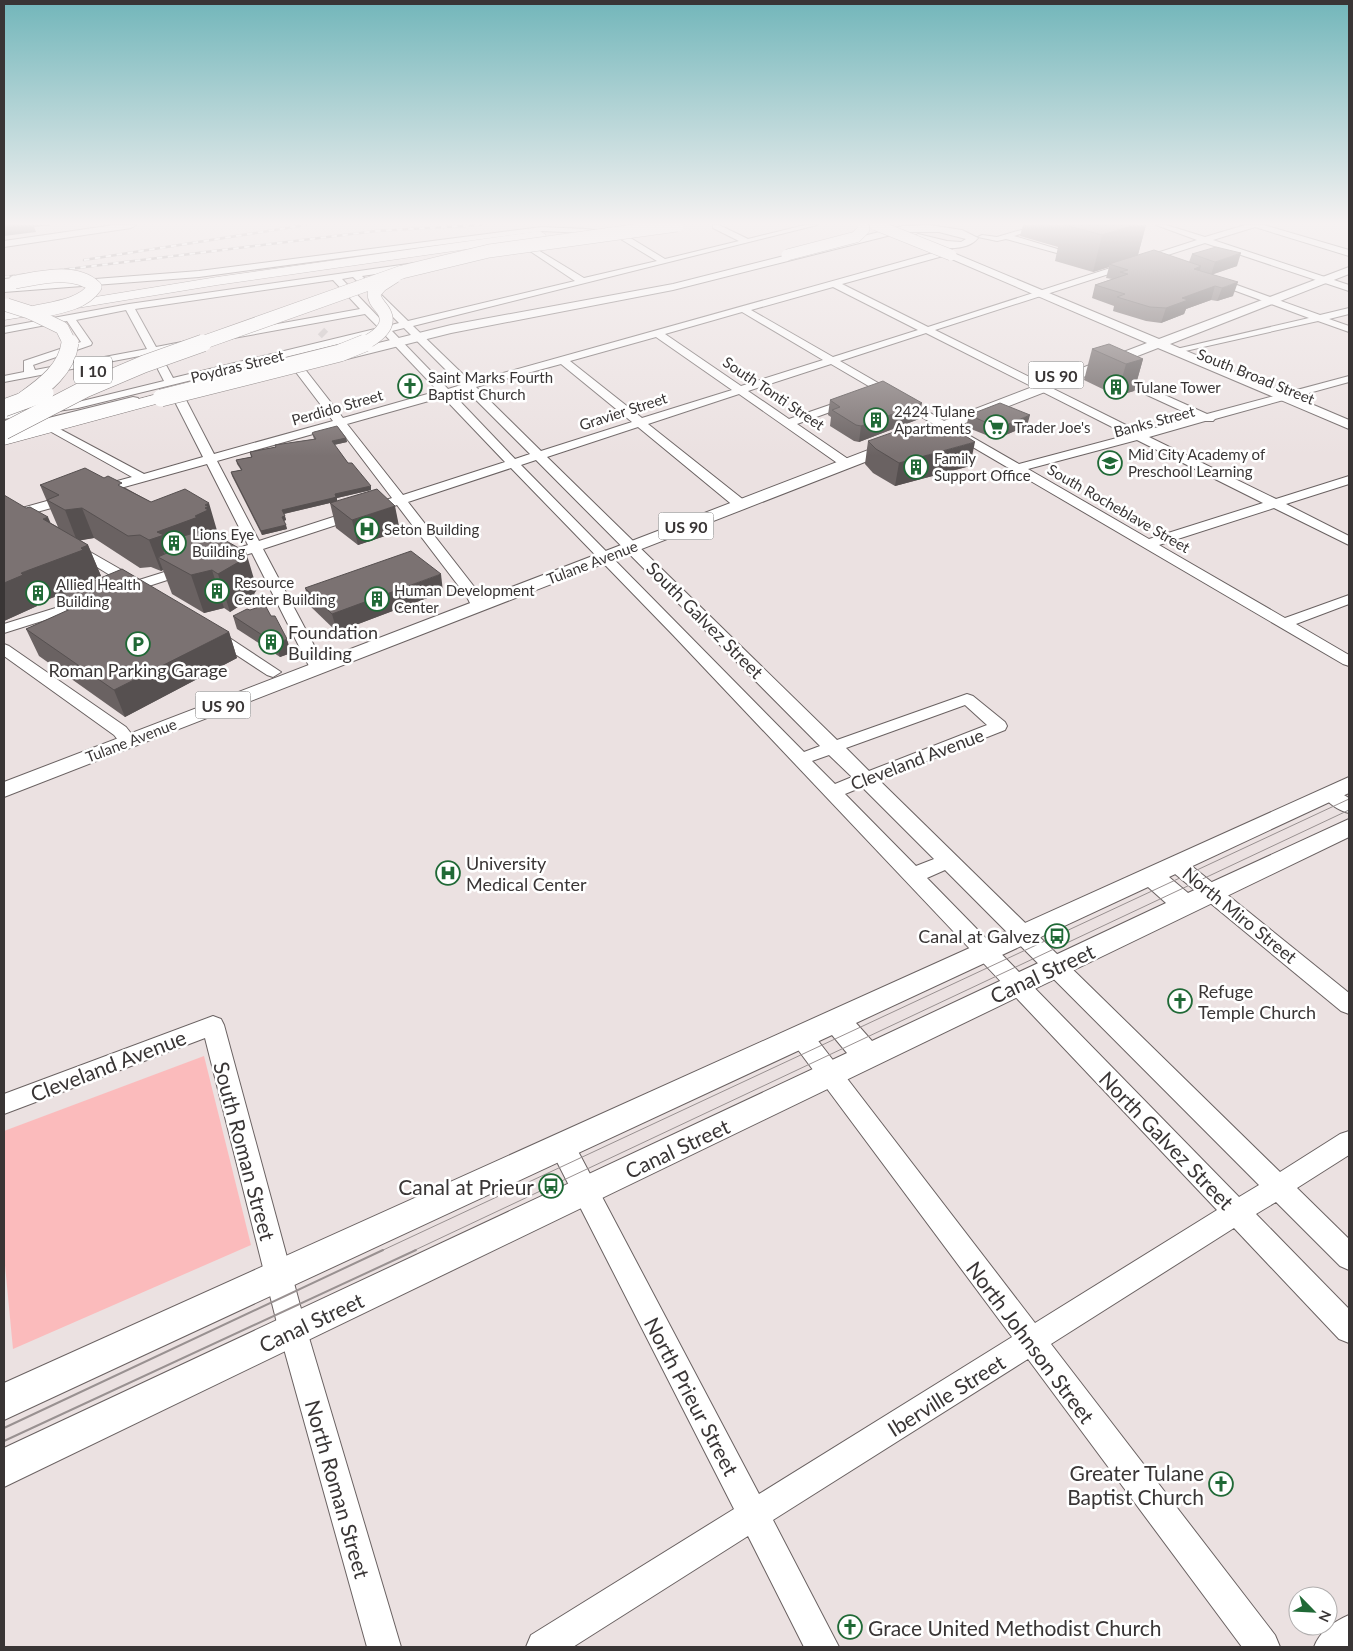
<svg xmlns="http://www.w3.org/2000/svg" width="1353" height="1651" viewBox="0 0 1353 1651" font-family="Lato,sans-serif">
<rect width="100%" height="100%" fill="#ebe1e1"/>
<path fill="#fbbbbc" d="M204,1056L251,1245L13,1349L4,1255V1131Z"/>
<g fill="none" stroke-linecap="round" stroke-linejoin="round">
<path stroke="#c7bfbf" stroke-width="9" stroke-dasharray="9 4.5" stroke-linecap="butt" d="M321,331L325,335"/>
<g stroke="#6a6262" stroke-width="2">
<g id="minor">
<path d="M713,225H719L748,239L805,225H817L413,326L471,382L940,251L943,252V256L842,284L928,327L1197,240L1156,225H1166L1205,237L1245,225H1264L1349,250V256L1255,227L1213,240L1349,285V291L1205,243L935,330L1140,432L1195,417L1110,378V374H1118L1207,414L1349,376V382L1215,419L1213,421H1205L1149,437L1276,499L1349,476V484L1286,504L1349,536V545L1274,508L1159,545L1285,618L1349,595V604L1296,624L1349,655V666L1343,664L831,364L748,391L789,419L847,399H855V403L797,424L851,461L853,464L851,467H843L739,394L648,424L745,501L746,504L745,507H735L638,427L547,457L837,740L967,694L973,696L1005,722L1007,726L1005,730L879,780L1280,1172L1340,1134L1349,1131V1155L1297,1188L1349,1239V1270L1340,1266L1276,1202L1256,1214L1349,1309V1343L1339,1339L1234,1228L1051,1344L1275,1635L1280,1647H1242L1028,1359L773,1520L839,1647H804L748,1536L573,1647H526L531,1635L734,1509L553,1154L550,1146L553,1138L562,1135L571,1138L759,1494L1012,1337L793,1043L790,1036L793,1029L801,1027L809,1029L1035,1323L1217,1210L673,635L511,468L408,502L479,593L485,606L483,609H473L467,597L397,505L263,549L326,668L318,673L310,668L252,553L221,562L214,558L216,555L248,545L207,464L99,494L95,493L93,490L95,487L132,477L46,429L48,427H56L144,474L203,457L173,398L175,396H183L185,398L214,454L333,421L289,363V359H297L343,418L438,391L383,333L78,408L4,419V413L78,402L164,381L150,354L4,382V376L24,372V361L81,342L67,321L4,333V327L129,304L415,263L418,264V268L362,276L408,321L575,281L530,251L529,249L533,247L584,278L657,261L619,238L586,233L542,231L199,277L4,292V286L199,271L542,227L586,229L624,234L665,259L739,241L713,228ZM353,277L399,323L387,326L342,279ZM333,280L360,309L228,333L223,336L228,339L365,314L379,328L173,378L159,352L192,344L187,341L156,347L135,309ZM833,287L918,330L833,357L751,310ZM126,310L147,349L35,370L33,365L91,345L92,343L76,320ZM742,312L823,360L741,386L665,334ZM404,328L461,385L448,389L392,331ZM926,333L1128,435L1019,464L840,361ZM656,337L732,390L642,418L570,361ZM561,364L632,422L541,451L476,387ZM466,390L530,454L515,459L453,394ZM443,397L505,462L403,495L347,424ZM338,427L392,498L259,541L217,461ZM1137,440L1263,503L1149,539L1028,469ZM536,460L820,746L804,752L521,465ZM965,705L987,725L869,771L846,748ZM829,755L852,777L835,784L812,761ZM862,787L934,859L916,866L845,794ZM945,870L1259,1185L1239,1197L927,878Z"/>
<path d="M1038,225H1049L1014,236L1064,251V255L1006,239L997,241L978,237L982,235L997,237Z"/>
<path d="M1212,276L1320,315L1349,308V314L1329,319L1349,326V332L1318,321L1172,354V350L1309,318L1209,281V277Z"/>
<path d="M72,494L77,495L78,498L77,501L4,521V513Z"/>
<path d="M71,541L139,580L190,564L197,568L195,571L121,595L114,591L126,585L66,548L64,545Z"/>
<path d="M91,597L98,601L96,604L4,633V624Z"/>
<path d="M211,627L216,629L281,672L273,677L267,675L206,635L203,632Z"/>
<path d="M4,644L9,646L126,727L137,741L134,745H122L114,735L4,656Z"/>
<path d="M1330,787L1349,798V813C1339,811 1326,802 1321,793L1324,789Z"/>
<path d="M1176,857L1183,859L1349,993V1014L1341,1011L1169,869L1166,864L1169,859Z"/>
<path d="M213,1016L221,1019L224,1025L307,1331L401,1647H367L279,1331L205,1038L4,1114V1094Z"/>
<path d="M1349,1615V1647H1314C1320,1631 1333,1622 1349,1615Z"/>
</g>
</g>
<g stroke="#6a6262" stroke-width="2">
<g id="major">
<path d="M114,225H136L131,228L4,247V241Z"/>
<path d="M929,225L962,230L978,238C966,254 927,249 913,237L918,234L947,241L961,242L966,239L939,232H903L673,290L451,333L339,361L332,357L334,354L451,325L673,284L903,226Z"/>
<path d="M951,252L1159,339L1349,267V274L1170,344L1349,420V429L1158,348L4,797V782L1147,343L947,257L946,255Z"/>
<path d="M133,397L138,398L140,401L138,404L4,437V429Z"/>
<path d="M1349,777V793L1169,877L1188,893L1349,819V837L4,1487V1448L847,1053L832,1035L4,1420V1383ZM1148,887L1166,903L872,1041L856,1023Z"/>
</g>
</g>
<g stroke="#6a6262" stroke-width="1">
<g id="highway">
<path d="M540,231L546,235L544,238L217,285L4,320V312L217,277Z"/>
<path d="M15,278L22,282L20,285L4,287V279Z"/>
<path d="M161,393L169,398L167,401L4,445V435Z"/>
</g>
</g>
<use href="#minor" fill="#fff" fill-rule="evenodd"/>
<use href="#major" fill="#fff" fill-rule="evenodd"/>
<use href="#highway" fill="#fff" fill-rule="evenodd"/>
<g stroke="#999191" stroke-width="1">
<path d="M381,1251L1349,799"/>
<path d="M413,1251L1349,810"/>
</g>
<g stroke="#999191" stroke-width="2">
<path d="M4,1428L383,1250"/>
<path d="M4,1441L416,1250"/>
</g>
<g stroke="#999191" stroke-width="2.5">
<g id="rail">
<path d="M84,260L306,225"/>
<path d="M4,277L376,231L481,225"/>
</g>
</g>
<use href="#rail" stroke="#fff" stroke-width="2" stroke-dasharray="5.5" stroke-linecap="butt"/>
<g stroke="#6a6262" stroke-width="12" stroke-linecap="butt">
<g id="major-bridge">
<path d="M876,225L951,255"/>
<path d="M787,255L856,237L864,229L863,225"/>
</g>
</g>
<g stroke="#6a6262" stroke-width="14" stroke-linecap="butt">
<g id="highway-bridge-far1">
<path d="M15,282C39,278 75,268 95,287C82,306 52,308 31,313"/>
<path d="M7,305L29,312L62,328L70,344"/>
<path d="M199,344L402,272L489,251L677,225"/>
<path d="M363,344C373,339 391,328 385,314C382,306 374,303 374,293L381,285L395,276"/>
</g>
</g>
<g stroke="#6a6262" stroke-width="18" stroke-linecap="butt">
<g id="highway-bridge">
<path d="M161,398L340,353L365,343"/>
<path d="M24,400C44,386 67,369 70,343"/>
<path d="M4,408L45,393"/>
<path d="M4,431L85,389L144,364L203,343"/>
</g>
</g>
<use href="#major-bridge" stroke="#fff" stroke-width="11"/>
<use href="#highway-bridge-far1" stroke="#fff" stroke-width="13"/>
<use href="#highway-bridge" stroke="#fff" stroke-width="17"/>
</g>
<g fill="#6a6262">
<path d="M1023,225H1146L1138,255L1189,262L1192,254L1237,266L1213,274L1233,296L1217,301L1211,300L1186,309L1184,314L1161,323L1146,321L1113,311L1114,306L1092,298L1095,285L1112,279L1106,278L1109,267L1093,272L1055,261L1058,247L1020,236Z"/>
<path d="M1092,349L1143,359L1134,391L1117,396L1084,380Z"/>
<path d="M830,400L919,419L859,442L854,441L830,426L831,417L828,415Z"/>
<path d="M969,415L1027,426L996,439L966,427Z"/>
<path d="M312,433L346,438L347,442L334,445L348,463L371,490L337,498V501L400,531L358,545L336,528L330,503L284,514L286,520L284,521L287,529L262,535L232,476L231,472L241,470L237,464L236,460L251,457L250,452L276,447L275,445L314,439Z"/>
<path d="M868,441L970,466L895,486L873,473L865,464Z"/>
<path d="M40,485L124,487L151,502L218,534H217L218,537L257,589L254,594L255,596L230,612L224,608L204,613L172,594L163,570L161,571L151,567L140,568L94,538L80,540L88,545L101,576L95,579V580L229,632L237,658L125,717L39,656L26,629L67,611L60,595L62,594L36,604L37,606L4,621L51,523L58,527Z"/>
<path d="M305,588L443,592L337,632L309,605Z"/>
<path d="M250,610L271,616L291,653L280,657L237,629L233,616Z"/>
</g>
<g fill="#565050">
<path d="M19,225H53L34,227L36,232L4,236V227Z"/>
<path d="M1135,225H1146L1137,258L1109,264V267L1093,272L1102,235Z"/>
<path d="M1241,253L1237,266L1211,275L1215,262Z"/>
<path d="M1201,266L1197,280L1194,269Z"/>
<path d="M1238,282L1233,296L1217,301L1222,288Z"/>
<path d="M1215,286L1211,300L1186,309L1184,314L1161,323L1166,308L1182,298Z"/>
<path d="M1143,359L1134,391L1117,396L1126,364Z"/>
<path d="M922,403L919,419L859,442L861,426Z"/>
<path d="M1030,415L1027,426L996,439L999,428Z"/>
<path d="M346,438L347,442L333,445L332,441Z"/>
<path d="M975,442L970,466L895,486L899,463Z"/>
<path d="M371,486V490L337,498V501L334,502L283,514L282,510L335,494Z"/>
<path d="M209,503L218,534H217L218,537L171,548L162,542L165,552L163,551L167,561L158,557L163,570L161,571L149,540L157,532L195,516L205,508V505Z"/>
<path d="M395,506L400,531L358,545L352,520Z"/>
<path d="M82,508L94,538L77,541L65,510Z"/>
<path d="M285,516L286,520L283,521L282,517Z"/>
<path d="M48,517L61,547L43,519Z"/>
<path d="M286,525L287,529L262,535L261,531Z"/>
<path d="M88,545L101,576L95,579L96,581L36,604L37,606L4,621V583L21,573Z"/>
<path d="M246,552L257,589L254,594L255,596L230,612L218,574L242,558Z"/>
<path d="M212,570L224,608L204,613L191,575Z"/>
<path d="M441,574L443,592L337,632L332,614Z"/>
<path d="M229,632L237,658L125,717L114,690Z"/>
<path d="M287,639L291,653L280,657L276,644Z"/>
</g>
<g fill="#7b7272" stroke="#565050">
<path d="M4,225H19L4,227Z"/>
<path d="M1065,225H1135L1102,235Z"/>
<path d="M1216,247L1241,253L1215,262L1192,254Z"/>
<path d="M1154,250L1201,266L1194,269L1238,282L1222,288L1215,286L1182,298L1188,300L1166,308L1150,307L1117,297L1125,294L1095,285L1128,274L1120,272L1128,270L1109,264Z"/>
<path d="M1109,344L1143,359L1126,364L1092,349Z"/>
<path d="M883,381L922,403L861,426L856,425L832,410L840,407L830,400Z"/>
<path d="M1000,403L1030,415L999,428L969,415Z"/>
<path d="M337,426L346,438L332,441L348,463H352L371,486L335,494L336,497L333,498L282,510L285,516L282,517L286,525L261,531L231,472L242,470L236,460L252,457L250,452L276,447L275,445L316,439L312,433L314,432Z"/>
<path d="M908,427L923,436L953,428L975,442L899,463L876,449L868,441Z"/>
<path d="M85,468L104,478L108,476L122,483L118,485L151,502L185,489L209,503L205,505L209,506L205,508L208,510L195,516L198,517L157,532L164,535L149,540L140,535L128,536L82,508L65,510L47,500L59,495L40,485Z"/>
<path d="M377,489L395,506L352,520L330,503Z"/>
<path d="M4,495L26,508L30,507L48,517L43,519L88,545L81,548L83,550L21,573L23,575L4,583Z"/>
<path d="M210,532L246,552L242,558L244,559L218,574L212,570L191,575L158,557L167,553L163,551L171,548L162,542L194,533Z"/>
<path d="M411,551L441,574L332,614L305,588Z"/>
<path d="M122,569L229,632L114,690L26,629L77,606L60,595Z"/>
<path d="M265,605L271,616H275L287,639L276,644L233,616L247,609L250,610Z"/>
</g>
<linearGradient id="sky" x2="0" y2="1"><stop stop-color="#72b6ba"/><stop offset="0.49" stop-color="#f6f2f2"/><stop offset="1" stop-color="#f6f2f2" stop-opacity="0"/></linearGradient>
<rect width="1353" height="456" fill="url(#sky)"/>
<defs>
<g id="church-ring" transform="scale(1.25)"><circle r="9.5" fill="#fff" stroke="#206936" stroke-width="1.5"/><path d="M-1.2-6h2.4v3.5h3.3v2.4h-3.3V6h-2.4V-.1h-3.3v-2.4h3.3Z" fill="#206936"/></g>
<g id="building-ring" transform="scale(1.25)"><circle r="9.5" fill="#fff" stroke="#206936" stroke-width="1.5"/><path d="M-4-6H4V6H1V3H-1V6H-4ZM-2.5-4.3h1.7v1.8h-1.7ZM.8-4.3h1.7v1.8H.8ZM-2.5-1h1.7V.8h-1.7ZM.8-1h1.7V.8H.8Z" fill="#206936"/></g>
<g id="supermarket-ring" transform="scale(1.25)"><circle r="9.5" fill="#fff" stroke="#206936" stroke-width="1.5"/><path d="M-6-5.5h2.5l.6 2H6L4.5 2H-2.5L-4.4-4H-6ZM-1.5 3.2a1.3 1.3 0 1 0 .1 0ZM3 3.2a1.3 1.3 0 1 0 .1 0Z" fill="#206936"/></g>
<g id="school-ring" transform="scale(1.25)"><circle r="9.5" fill="#fff" stroke="#206936" stroke-width="1.5"/><path d="M0-5L7-2L0 1L-7-2ZM-4 1L0 2.5L4 1V4Q0 6-4 4Z" fill="#206936"/></g>
<g id="hospital-ring" transform="scale(1.25)"><circle r="9.5" fill="#fff" stroke="#206936" stroke-width="1.5"/><path d="M-5-5h3v3.5h4V-5h3V5h-3V1.5h-4V5h-3Z" fill="#206936"/></g>
<g id="parking-ring" transform="scale(1.25)"><circle r="9.5" fill="#fff" stroke="#206936" stroke-width="1.5"/><path d="M-3.5-5.5H1a3.5 3.5 0 0 1 0 7H-1V5.5H-3.5ZM-1-3.4V-.6H.8a1.4 1.4 0 0 0 0-2.8Z" fill="#206936"/></g>
<g id="bus-ring" transform="scale(1.25)"><circle r="9.5" fill="#fff" stroke="#206936" stroke-width="1.5"/><path d="M-5-6H5V4H4V6H2V4H-2V6H-4V4H-5ZM-3.5-4V0h7V-4ZM-3.5 1.2v1.5H-2V1.2ZM2 1.2v1.5H3.5V1.2Z" fill="#206936"/></g>
</defs>
<g fill-rule="evenodd">
<use href="#church-ring" x="410" y="386"/>
<use href="#building-ring" x="1116" y="387"/>
<use href="#building-ring" x="876" y="420"/>
<use href="#supermarket-ring" x="996" y="427"/>
<use href="#school-ring" x="1110" y="463"/>
<use href="#building-ring" x="916" y="467"/>
<use href="#hospital-ring" x="367" y="529"/>
<use href="#building-ring" x="174" y="543"/>
<use href="#building-ring" x="217" y="591"/>
<use href="#building-ring" x="38" y="593"/>
<use href="#building-ring" x="377" y="599"/>
<use href="#building-ring" x="271" y="642"/>
<use href="#parking-ring" x="138" y="644"/>
<use href="#hospital-ring" x="448" y="873"/>
<use href="#bus-ring" x="1057" y="936"/>
<use href="#church-ring" x="1180" y="1001"/>
<use href="#bus-ring" x="551" y="1186"/>
<use href="#church-ring" x="1221" y="1484"/>
<use href="#church-ring" x="850" y="1627"/>
</g>
<g text-anchor="middle" dominant-baseline="central" stroke-width="5" stroke-linejoin="round" paint-order="stroke">
<g font-size="15" fill="#393535" stroke="#fff">
<text transform="translate(237 366) rotate(-14)">Poydras Street</text>
<text transform="translate(1256 376) rotate(22)">South Broad Street</text>
<text transform="translate(774 393) rotate(34)">South Tonti Street</text>
<text transform="translate(337 407) rotate(-16)">Perdido Street</text>
<text transform="translate(623 411) rotate(-18)">Gravier Street</text>
<text transform="translate(1154 421) rotate(-15)">Banks Street</text>
<text transform="translate(1119 508) rotate(30)">South Rocheblave Street</text>
<text transform="translate(592 562) rotate(-21)">Tulane Avenue</text>
<text transform="translate(131 740) rotate(-21)">Tulane Avenue</text>
</g>
<g font-size="15" fill="#393535" stroke="#fff" text-anchor="start">
<text x="428" y="377">Saint Marks Fourth<tspan x="428" dy="17">Baptist Church</tspan></text>
<text x="1134" y="387">Tulane Tower</text>
<text x="894" y="411">2424 Tulane<tspan x="894" dy="17">Apartments</tspan></text>
<text x="1014" y="427">Trader Joe's</text>
<text x="1128" y="454">Mid City Academy of<tspan x="1128" dy="17">Preschool Learning</tspan></text>
<text x="934" y="458">Family<tspan x="934" dy="17">Support Office</tspan></text>
<text x="384" y="529">Seton Building</text>
<text x="192" y="534">Lions Eye<tspan x="192" dy="17">Building</tspan></text>
<text x="234" y="582">Resource<tspan x="234" dy="17">Center Building</tspan></text>
<text x="56" y="584">Allied Health<tspan x="56" dy="17">Building</tspan></text>
<text x="394" y="590">Human Development<tspan x="394" dy="17">Center</tspan></text>
</g>
<g fill="#fff" stroke="#747272" stroke-width="1">
<rect x="74" y="356.5" width="38" height="27" rx="4"/>
<rect x="1028.5" y="361.5" width="55" height="27" rx="4"/>
<rect x="658.5" y="512.5" width="55" height="27" rx="4"/>
<rect x="195.5" y="691.5" width="55" height="27" rx="4"/>
</g>
<g font-size="16" font-weight="bold" fill="#393535">
<text x="93" y="370">I 10</text>
<text x="1056" y="375">US 90</text>
<text x="686" y="526">US 90</text>
<text x="223" y="705">US 90</text>
</g>
<g font-size="18" fill="#393535" stroke="#fff">
<text transform="translate(705 620) rotate(45)">South Galvez Street</text>
<text transform="translate(917 759) rotate(-21)">Cleveland Avenue</text>
<text transform="translate(1240 915) rotate(39)">North Miro Street</text>
</g>
<g font-size="18" fill="#393535" stroke="#fff" text-anchor="start">
<text x="288" y="632">Foundation<tspan x="288" dy="21">Building</tspan></text>
<text x="138" y="670" text-anchor="middle">Roman Parking Garage</text>
<text x="466" y="863">University<tspan x="466" dy="21">Medical Center</tspan></text>
<text x="1040" y="936" text-anchor="end">Canal at Galvez</text>
<text x="1198" y="991">Refuge<tspan x="1198" dy="21">Temple Church</tspan></text>
</g>
<g font-size="21" fill="#393535" stroke="#fff">
<text transform="translate(1042 973) rotate(-25)">Canal Street</text>
<text transform="translate(108 1065) rotate(-21)">Cleveland Avenue</text>
<text transform="translate(1167 1140) rotate(46)">North Galvez Street</text>
<text transform="translate(677 1148) rotate(-25)">Canal Street</text>
<text transform="translate(245 1151) rotate(75)">South Roman Street</text>
<text transform="translate(311 1322) rotate(-25)">Canal Street</text>
<text transform="translate(1031 1342) rotate(53)">North Johnson Street</text>
<text transform="translate(946 1395) rotate(-32)">Iberville Street</text>
<text transform="translate(692 1396) rotate(62)">North Prieur Street</text>
<text transform="translate(338 1489) rotate(74)">North Roman Street</text>
</g>
<g font-size="21" fill="#393535" stroke="#fff" text-anchor="end">
<text x="534" y="1186">Canal at Prieur</text>
<text x="1204" y="1472">Greater Tulane<tspan x="1204" dy="24">Baptist Church</tspan></text>
<text x="868" y="1627" text-anchor="start">Grace United Methodist Church</text>
</g>
</g>
<rect width="1353" height="1651" fill="none" stroke="#393535" stroke-width="10"/>
<g transform="translate(1313 1611) rotate(114)"><circle r="24" fill="#ffffff" stroke="#b0aeae"/>
<path d="M0-4L9 19L0 12L-9 19Z" fill="#206936"/>
<text y="-8" font-size="14" font-weight="bold" text-anchor="middle" fill="#393535">N</text>
</g>
</svg>
